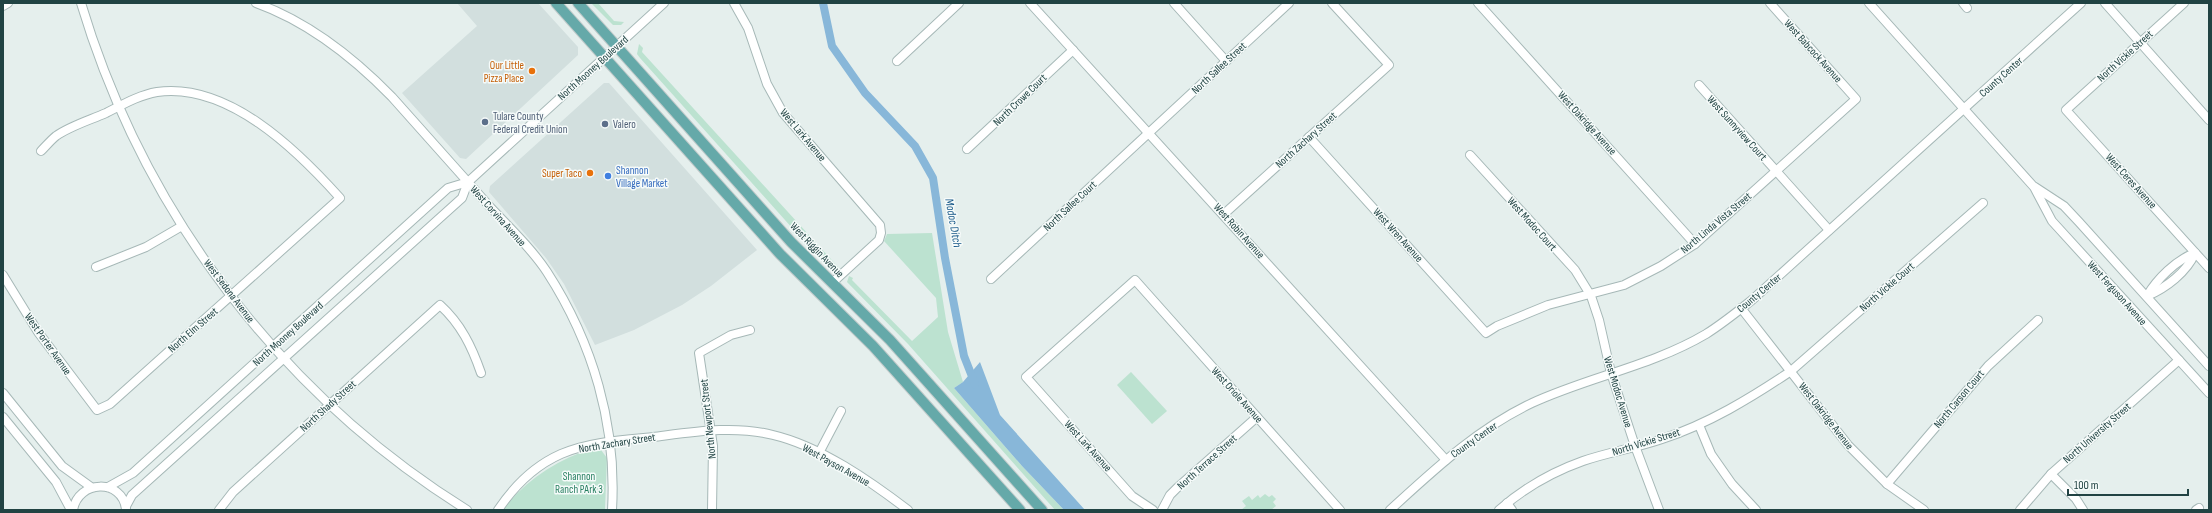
<svg xmlns="http://www.w3.org/2000/svg" width="2212" height="513" viewBox="0 0 2212 513" font-family="'Sofia Sans Condensed',sans-serif">
<rect width="100%" height="100%" fill="#e5efed"/>
<g fill="#d2dfde">
<path d="M457,3H538L578,47V55L466,159L460,158L402,93L477,26Z"/>
<path d="M604,83H609L757,250L711,286L682,305L634,330L595,345L564,284L546,258L489,192L490,186Z"/>
</g>
<g fill="#bce2d0">
<path d="M591,3H598L614,21L624,22L621,25H613Z"/>
<path d="M639,44L643,48L642,52L839,268L836,269L829,267L810,248L640,58L637,54Z"/>
<path d="M932,233L948,332L963,382L954,388L1022,466L1064,510H1055L908,344L847,282L849,276L853,278L852,280L912,341L938,317L936,298L884,241L887,234Z"/>
<path d="M1131,372L1167,411L1152,424L1117,385Z"/>
<path d="M594,448L601,450L607,458L605,510H502C526,480 557,459 594,448Z"/>
<path d="M1265,494L1269,497L1272,495L1276,499L1273,502L1276,506L1271,510H1241L1246,506L1242,501L1249,496L1252,500L1258,495L1260,498Z"/>
</g>
<path fill="#88b7d9" d="M980,362L1000,415L1085,510H1064L1022,466L954,388L963,382Z"/>
<g fill="none" stroke-linecap="round" stroke-linejoin="round">
<path stroke="#88b7d9" stroke-width="8" d="M823,3L832,46L865,93L915,146L933,178L945,258L964,356L975,384"/>
<g stroke="#a6b8b7" stroke-width="10">
<g id="minor">
<path d="M81,3C144,213 281,394 467,510"/>
<path d="M256,3C309,22 354,58 392,97C425,134 458,171 491,208C510,228 532,249 547,272C593,343 617,425 612,510"/>
<path d="M734,3L748,28L767,84L783,113L880,225L881,233L879,240L832,283"/>
<path d="M1030,3L1446,460"/>
<path d="M1174,3L1226,61"/>
<path d="M1478,3L1695,244"/>
<path d="M1869,3L2034,187L2052,221L2209,393"/>
<path d="M1963,3L1967,8"/>
<path d="M2105,3L2209,120"/>
<path d="M2184,3L2066,110L2209,268"/>
<path d="M3,6L8,3"/>
<path d="M897,61L959,3"/>
<path d="M1699,85L1829,230"/>
<path d="M1309,137L1486,333L1497,326L1548,305L1624,285L1661,266L1695,244L1856,99L1770,3"/>
<path d="M967,149L1073,50"/>
<path d="M1470,155L1575,270L1591,296L1599,320L1611,373L1635,446L1659,510"/>
<path d="M2035,187L2064,206L2079,222L2209,366"/>
<path d="M1224,214L1389,65L1332,3"/>
<path d="M96,267L146,247L182,226"/>
<path d="M3,275L38,332L97,410L110,404L340,198C297,150 228,82 157,92C139,95 122,105 106,113C90,120 70,126 56,136C51,140 46,146 41,151"/>
<path d="M991,279L1289,3"/>
<path d="M2147,296C2166,288 2187,272 2195,253"/>
<path d="M2147,296C2157,279 2176,260 2195,253"/>
<path d="M1741,308L1848,445L1887,484L1924,510"/>
<path d="M3,393L62,466L91,487"/>
<path d="M3,417L56,482L71,510"/>
<path d="M1699,425L1711,454L1732,484L1756,510"/>
<path d="M819,453L841,411"/>
<path d="M2051,474L2076,499L2083,510"/>
<path d="M1887,484L1988,366L2038,320"/>
<path d="M108,487L133,473L448,188L468,182L664,3"/>
<path d="M1507,503L1512,510"/>
<path d="M126,506L132,495L462,198L468,182"/>
<path d="M73,510C78,480 122,478 126,509"/>
<path d="M219,510L233,492L440,305C461,324 472,347 481,373"/>
<path d="M498,510C514,486 534,466 561,454C589,442 622,440 653,437C693,432 734,425 773,435C820,446 870,481 908,510"/>
<path d="M712,510L713,446L699,353L731,335L750,330"/>
<path d="M1153,510L1132,496L1026,377L1135,280L1340,510"/>
<path d="M1162,510L1170,495L1177,488L1257,417"/>
<path d="M1390,510C1434,470 1477,429 1532,403C1588,377 1652,366 1706,334C1722,324 1737,312 1752,300L2081,3"/>
<path d="M1499,510C1524,488 1552,472 1583,461C1609,452 1636,448 1662,439C1708,424 1751,398 1791,371L1983,203"/>
<path d="M2020,510L2051,474L2179,360"/>
<path d="M2196,510L2199,508"/>
</g>
</g>
<g stroke="#c1caca" stroke-width="12">
<g id="major">
<path d="M556,3L780,254L873,346L1020,510"/>
<path d="M578,3L791,242L890,340L1042,510"/>
</g>
</g>
<use href="#minor" stroke="#fff" stroke-width="8"/>
<use href="#major" stroke="#65a9a9" stroke-width="10"/>
</g>
<g fill="#e8710a" stroke="#f6fbfa" stroke-width="1.5">
<circle cx="532" cy="71" r="4"/>
<circle cx="590" cy="173" r="4"/>
</g>
<g fill="#5c6f8a" stroke="#f6fbfa" stroke-width="1.5">
<circle cx="485" cy="122" r="4"/>
<circle cx="605" cy="124" r="4"/>
</g>
<circle fill="#3f7fe0" stroke="#f6fbfa" stroke-width="1.5" cx="608" cy="176" r="4"/>
<g text-anchor="middle" dominant-baseline="central" stroke-width="3" stroke-linejoin="round" paint-order="stroke">
<g font-size="11" fill="#214343" stroke="#f6fbfa">
<text transform="translate(1813 51) rotate(48)">West Babcock Avenue</text>
<text transform="translate(2125 56) rotate(-42)">North Vickie Street</text>
<text transform="translate(593 68) rotate(-42)">North Mooney Boulevard</text>
<text transform="translate(1219 68) rotate(-43)">North Sallee Street</text>
<text transform="translate(2001 77) rotate(-42)">County Center</text>
<text transform="translate(1020 100) rotate(-44)">North Crowe Court</text>
<text transform="translate(1587 123) rotate(48)">West Oakridge Avenue</text>
<text transform="translate(1737 128) rotate(48)">West Sunnyview Court</text>
<text transform="translate(803 135) rotate(50)">West Lark Avenue</text>
<text transform="translate(1306 140) rotate(-42)">North Zachary Street</text>
<text transform="translate(2131 181) rotate(48)">West Ceres Avenue</text>
<text transform="translate(1070 206) rotate(-43)">North Sallee Court</text>
<text transform="translate(498 216) rotate(48)">West Corvina Avenue</text>
<text transform="translate(1716 223) rotate(-40)">North Linda Vista Street</text>
<text transform="translate(1532 224) rotate(48)">West Modoc Court</text>
<text transform="translate(1239 231) rotate(48)">West Robin Avenue</text>
<text transform="translate(1398 235) rotate(48)">West Wren Avenue</text>
<text transform="translate(817 250) rotate(46)">West Riggin Avenue</text>
<text transform="translate(1887 287) rotate(-41)">North Vickie Court</text>
<text transform="translate(229 291) rotate(53)">West Sedona Avenue</text>
<text transform="translate(1759 293) rotate(-40)">County Center</text>
<text transform="translate(2117 293) rotate(48)">West Ferguson Avenue</text>
<text transform="translate(193 330) rotate(-41)">North Elm Street</text>
<text transform="translate(288 334) rotate(-42)">North Mooney Boulevard</text>
<text transform="translate(48 344) rotate(55)">West Porter Avenue</text>
<text transform="translate(1618 392) rotate(73)">West Modoc Avenue</text>
<text transform="translate(1237 395) rotate(48)">West Oriole Avenue</text>
<text transform="translate(1959 399) rotate(-50)">North Carson Court</text>
<text transform="translate(328 406) rotate(-42)">North Shady Street</text>
<text transform="translate(1826 416) rotate(52)">West Oakridge Avenue</text>
<text transform="translate(708 419) rotate(-96)">North Newport Street</text>
<text transform="translate(2097 433) rotate(-41)">North University Street</text>
<text transform="translate(1474 440) rotate(-35)">County Center</text>
<text transform="translate(1646 442) rotate(-17)">North Vickie Street</text>
<text transform="translate(617 443) rotate(-9)">North Zachary Street</text>
<text transform="translate(1088 446) rotate(48)">West Lark Avenue</text>
<text transform="translate(1207 462) rotate(-42)">North Terrace Street</text>
<text transform="translate(836 465) rotate(29)">West Payson Avenue</text>
</g>
<g font-size="11" fill="#c56008" stroke="#f6fbfa" text-anchor="end">
<text x="524" y="65">Our Little<tspan x="524" dy="13">Pizza Place</tspan></text>
<text x="582" y="173">Super Taco</text>
</g>
<g font-size="11" fill="#4e5e75" stroke="#f6fbfa" text-anchor="start">
<text x="493" y="116">Tulare County<tspan x="493" dy="13">Federal Credit Union</tspan></text>
<text x="613" y="124">Valero</text>
</g>
<g font-size="11" fill="#366cbe" stroke="#f6fbfa" text-anchor="start">
<text x="616" y="170">Shannon<tspan x="616" dy="13">Village Market</tspan></text>
</g>
<g font-size="11" fill="#277f60" stroke="#f6fbfa">
<text x="579" y="476">Shannon<tspan x="579" dy="13">Ranch PArk 3</tspan></text>
</g>
<g font-size="12" font-style="italic" fill="#145686" stroke="#f6fbfa">
<text transform="translate(953 223) rotate(80)">Modoc Ditch</text>
</g>
</g>
<rect width="2212" height="513" fill="none" stroke="#214343" stroke-width="8"/>
<path d="M2068 489v6h120v-6" fill="none" stroke="#214343" stroke-width="2"/>
<text x="2074" y="489" font-size="12" fill="#214343" stroke="#f6fbfa" stroke-width="3" paint-order="stroke">100 m</text>
</svg>
